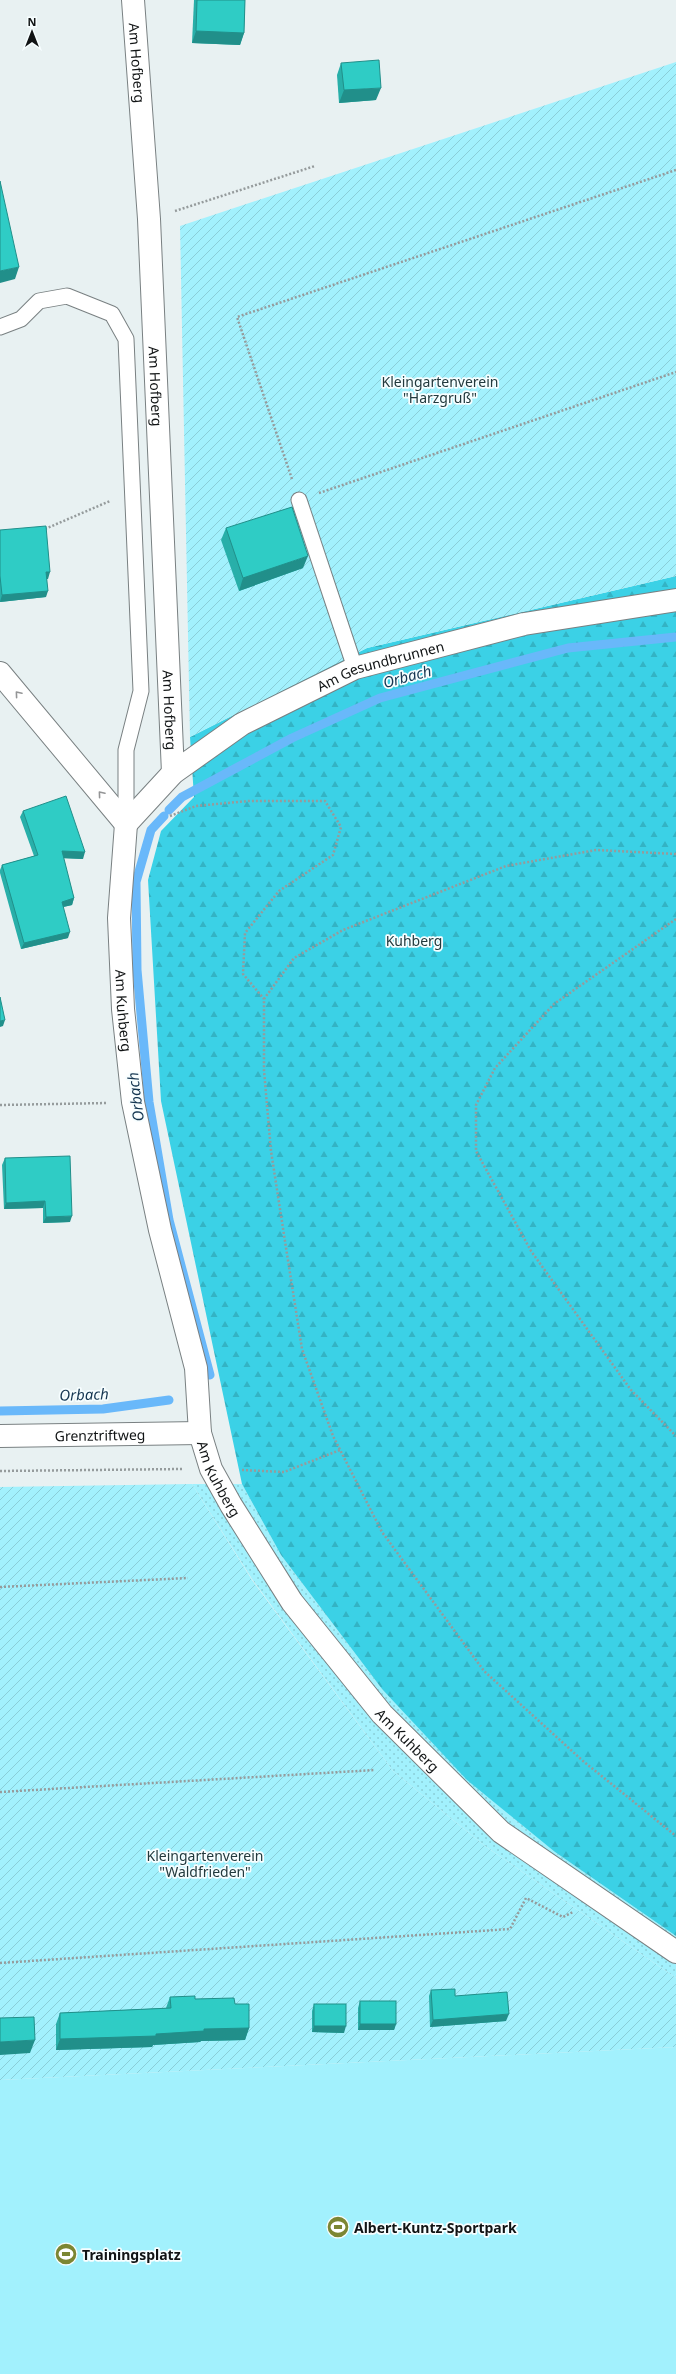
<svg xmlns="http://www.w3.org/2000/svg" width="676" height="2374" viewBox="0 0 676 2374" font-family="'Noto Sans',sans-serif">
<defs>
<pattern id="grass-dots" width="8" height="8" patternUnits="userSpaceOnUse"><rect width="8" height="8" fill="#a2f1fd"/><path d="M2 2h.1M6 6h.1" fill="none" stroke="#8aced8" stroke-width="1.8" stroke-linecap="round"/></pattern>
<pattern id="forest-firs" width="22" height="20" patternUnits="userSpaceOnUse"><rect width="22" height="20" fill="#3bd1e6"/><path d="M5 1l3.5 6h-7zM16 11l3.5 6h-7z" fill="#33b3c4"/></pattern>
<pattern id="garden-furrows" width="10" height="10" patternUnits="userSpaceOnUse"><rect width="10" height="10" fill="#a2f1fd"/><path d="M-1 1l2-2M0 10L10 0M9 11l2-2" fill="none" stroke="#8aced8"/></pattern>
</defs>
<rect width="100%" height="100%" fill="#e8f1f2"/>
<path fill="url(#grass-dots)" d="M192,1484H242L281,1555L382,1689L555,1852L676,1936V1978L485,1846L393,1771L252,1579Z"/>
<path fill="url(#forest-firs)" d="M676,576V1936L555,1852L467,1780L382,1689L281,1555L242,1484L161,1101L148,880L161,831L194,797L190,737L367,648Z"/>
<g fill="url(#garden-furrows)">
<path d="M676,62V576L367,648L190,737L180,226Z"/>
<path d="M192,1484L252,1580L393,1771L485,1846L676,1978V2047L0,2080V1487Z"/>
</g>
<path fill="#a2f1fd" d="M676,2047V2374H0V2080Z"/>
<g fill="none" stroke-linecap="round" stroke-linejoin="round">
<g stroke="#69b8fa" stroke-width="9">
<path d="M169,810L182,797L292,738L380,698L568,648L676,637"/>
<path d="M164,816L151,830L136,882L137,970L149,1102L169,1220L210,1375"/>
<path d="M0,1411L103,1409L169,1400"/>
</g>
<g stroke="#798082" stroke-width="17">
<g id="service">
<path d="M0,327L21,319L39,301L67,296L112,314L126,339L141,691L126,750V824"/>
<path d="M299,500L355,668"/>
</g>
</g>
<g stroke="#798082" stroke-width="24">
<g id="minor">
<path id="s1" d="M133,0L149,219L173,773"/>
<path d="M0,673L126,824"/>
<path id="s2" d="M126,824L119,918L123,1009L133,1102L160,1230L196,1368L200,1433L211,1469L231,1505L292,1602L382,1714L501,1832L676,1952"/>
<path id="s3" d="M126,824L173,773L242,724L355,668L524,624L676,600"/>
<path id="s4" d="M0,1436L200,1433"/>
</g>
</g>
<g stroke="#959b9c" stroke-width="2.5" stroke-dasharray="2 2" stroke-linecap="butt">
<path d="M175,211L315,166"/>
<path d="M292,479L237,317L676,170"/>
<path d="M319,493L676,372"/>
<path d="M45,529L110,501"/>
<path d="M170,816L196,806L248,801H325L341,827L333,855L279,891L245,933L243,974L264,999"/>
<path d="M676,854L596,850L506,866L343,930L294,958L264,999V1071L271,1151L287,1254L302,1349L333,1436L382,1532L484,1671L583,1761L676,1836"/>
<path d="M676,919L554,1004L495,1068L476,1105V1151L531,1251L631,1390L676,1436"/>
<path d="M0,1105L107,1103"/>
<path d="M242,1470L284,1472L340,1450"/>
<path d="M0,1471L183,1469"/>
<path d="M0,1587L188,1578"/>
<path d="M0,1792L375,1770"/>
<path d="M0,1963L510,1929L526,1898L563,1917L573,1912"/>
</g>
<use href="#service" stroke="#fff" stroke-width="15"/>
<use href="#minor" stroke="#fff" stroke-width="22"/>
</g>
<g fill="#28afa9">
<path d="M194,0H245L244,33L240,45L192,43Z"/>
<path d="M341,63L376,100L339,103L337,75Z"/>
<path d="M226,528L303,568L239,591L221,540Z"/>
<path d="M0,530L48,579H47L46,597L0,602Z"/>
<path d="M23,811L83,859L63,858L74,898L72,905L63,907L68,938L21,949L0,873V870L2,865L34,856L20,817Z"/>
<path d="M5,1158L70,1222L43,1223V1208L4,1209L2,1165Z"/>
<path d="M431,1990L455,1996L506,2021L430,2027L429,1996Z"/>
<path d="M170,1997L195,1999L235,2004L249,2028L245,2040L201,2041L200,2042L153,2045L152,2047L56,2050V2024L60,2013L166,2008Z"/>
<path d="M360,2001L396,2024L394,2030H358V2008Z"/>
<path d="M314,2004L344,2033L312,2032V2011Z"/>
</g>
<g fill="#218f8a">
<path d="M196,31L244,33L240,45L192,43Z"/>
<path d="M381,88L376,100L339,103L344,90Z"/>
<path d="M19,267L15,279L0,283V271Z"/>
<path d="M308,556L303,568L239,591L243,578Z"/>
<path d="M46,572H50L48,579H44Z"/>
<path d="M48,591L46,597L0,602L2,595Z"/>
<path d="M62,851L85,852L83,859L59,858Z"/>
<path d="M74,898L72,905L59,908L62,902Z"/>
<path d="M70,932L68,938L21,949L24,943Z"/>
<path d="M5,1020L3,1026L0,1027V1021Z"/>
<path d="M45,1201L43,1208L4,1209L6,1203Z"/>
<path d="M72,1216L70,1222L43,1223L46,1217Z"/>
<path d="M509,2014L506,2021L430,2027L433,2020Z"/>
<path d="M360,2024H396L394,2030H358Z"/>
<path d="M314,2026H346L344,2033L312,2032Z"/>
<path d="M249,2028L245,2040L201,2041L200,2042L153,2045L152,2047L56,2050L60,2039L156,2034L204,2029Z"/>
<path d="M35,2040L30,2053L0,2055V2042Z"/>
</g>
<g fill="#2fccc5" stroke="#218f8a">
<path d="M197,0H245L244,33L196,31Z"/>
<path d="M379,60L381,88L344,90L341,63Z"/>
<path d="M0,181L19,267L0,271Z"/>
<path d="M292,507L308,556L243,578L226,528Z"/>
<path d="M46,526L50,572H46L48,591L2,595L0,576V530Z"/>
<path d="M66,796L85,852L62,851L74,898L62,902L70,932L24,943L2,865L38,855L23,811Z"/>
<path d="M0,997L5,1020L0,1021Z"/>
<path d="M70,1156L72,1216L46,1217L45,1201L6,1203L5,1158Z"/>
<path d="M455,1989V1996L507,1992L509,2014L433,2020L431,1990Z"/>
<path d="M195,1996V1999L234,1998L235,2004H249V2028L204,2029V2031L156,2034V2036L60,2039V2013L171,2008L170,1997Z"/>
<rect x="360" y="2001" width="36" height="23"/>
<rect x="314" y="2004" width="32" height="22"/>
<path d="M34,2017L35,2040L0,2042V2018Z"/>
</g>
<defs><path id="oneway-chevron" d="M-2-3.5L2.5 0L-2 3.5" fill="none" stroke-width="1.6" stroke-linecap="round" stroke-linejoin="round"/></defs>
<g stroke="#949596">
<use href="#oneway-chevron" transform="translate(18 694) rotate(-130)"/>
<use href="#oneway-chevron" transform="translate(101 794) rotate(-130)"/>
</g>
<defs>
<g id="stadium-disc" transform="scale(1.15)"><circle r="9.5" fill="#7c8633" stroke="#f7feff"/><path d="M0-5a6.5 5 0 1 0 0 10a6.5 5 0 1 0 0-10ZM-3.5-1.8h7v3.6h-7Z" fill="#fff"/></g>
</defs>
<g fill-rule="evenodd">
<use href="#stadium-disc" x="338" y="2227"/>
<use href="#stadium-disc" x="66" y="2254"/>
</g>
<g text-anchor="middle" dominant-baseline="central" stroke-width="3.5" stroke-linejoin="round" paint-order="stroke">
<g font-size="14" fill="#111415" stroke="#f7feff">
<text stroke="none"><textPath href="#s1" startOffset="63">Am Hofberg</textPath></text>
<text stroke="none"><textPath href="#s1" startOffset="387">Am Hofberg</textPath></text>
<text stroke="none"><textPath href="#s3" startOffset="305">Am Gesundbrunnen</textPath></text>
<text stroke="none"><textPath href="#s1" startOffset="711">Am Hofberg</textPath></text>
<text stroke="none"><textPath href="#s2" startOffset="187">Am Kuhberg</textPath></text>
<text stroke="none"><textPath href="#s4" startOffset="100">Grenztriftweg</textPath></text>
<text stroke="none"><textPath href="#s2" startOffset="667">Am Kuhberg</textPath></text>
<text stroke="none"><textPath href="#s2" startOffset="991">Am Kuhberg</textPath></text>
</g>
<g font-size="14" fill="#223a3e" stroke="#f7feff">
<text x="440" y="381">Kleingartenverein<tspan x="440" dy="16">"Harzgruß"</tspan></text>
<text x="414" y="940">Kuhberg</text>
<text x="205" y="1855">Kleingartenverein<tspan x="205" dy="16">"Waldfrieden"</tspan></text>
</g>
<g font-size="14" font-weight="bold" fill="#111415" stroke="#f7feff" text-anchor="start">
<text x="354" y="2227">Albert-Kuntz-Sportpark</text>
<text x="82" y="2254">Trainingsplatz</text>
</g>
<g font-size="15" font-style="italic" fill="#153651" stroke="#f7feff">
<text transform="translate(407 676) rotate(-15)">Orbach</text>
<text transform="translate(135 1097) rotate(-97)">Orbach</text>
<text transform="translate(84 1394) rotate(-2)">Orbach</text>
</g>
</g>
<g transform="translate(32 32)" stroke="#f7feff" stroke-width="3" paint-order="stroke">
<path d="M0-3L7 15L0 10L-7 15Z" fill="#111415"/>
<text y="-6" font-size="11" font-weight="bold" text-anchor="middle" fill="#111415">N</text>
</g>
</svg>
